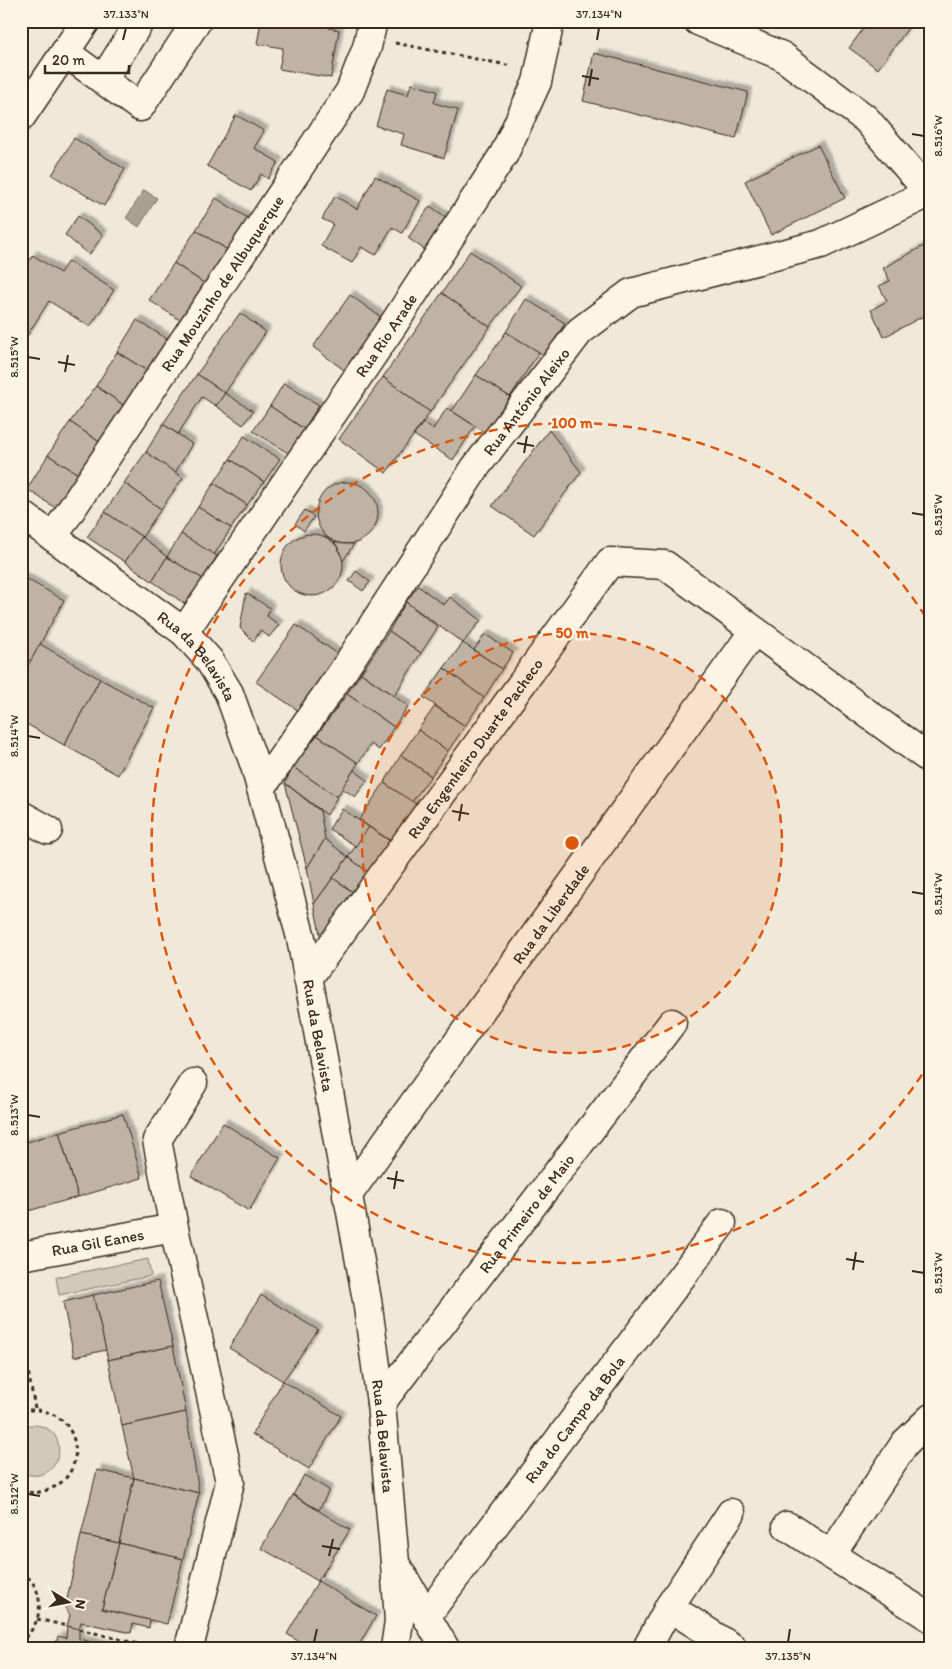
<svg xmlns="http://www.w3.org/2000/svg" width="952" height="1669" viewBox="0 0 952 1669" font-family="Itim,sans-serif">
<defs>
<filter id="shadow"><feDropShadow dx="4.5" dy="-4.5" stdDeviation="1" flood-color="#0004"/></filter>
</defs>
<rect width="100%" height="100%" fill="#f0e9d9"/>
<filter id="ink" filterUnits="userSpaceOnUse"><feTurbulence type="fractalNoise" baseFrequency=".02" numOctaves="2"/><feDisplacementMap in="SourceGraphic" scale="10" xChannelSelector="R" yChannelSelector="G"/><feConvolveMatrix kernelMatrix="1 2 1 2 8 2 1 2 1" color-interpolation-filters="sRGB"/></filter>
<g filter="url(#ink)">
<g fill="#d2c9ba" stroke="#867a6c">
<path d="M148,1259L151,1276L59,1295L56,1277Z"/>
<path d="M29,1425C76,1422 63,1491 21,1472V1428Z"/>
</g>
<path fill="#aaa091" stroke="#7e7163" d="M144,190L157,198L139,227L126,218Z"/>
<g fill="#beb3a4" stroke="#3b2a1e" filter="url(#shadow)">
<path d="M261,21H330L329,28L339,30L331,78L279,69L283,48L257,44Z"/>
<path d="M869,21H902L909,27L878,69L849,48Z"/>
<path d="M594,53L748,92L736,139L583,101Z"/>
<path d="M411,84L437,91L434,103L458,110L444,158L401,145L404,134L376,126L387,89L408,95Z"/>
<path d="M236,115L264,131L254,148L278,162L268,179L261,174L251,191L207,166Z"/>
<path d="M74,138L125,169L104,206L52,175Z"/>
<path d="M818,145L845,198L771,235L745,181Z"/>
<path d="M375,176L420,201L402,233L392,227L376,255L361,247L352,263L321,246L333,224L322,219L335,196L357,209Z"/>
<path d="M216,198L251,220L231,252L196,230Z"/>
<path d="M430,206L447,218L425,250L408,238Z"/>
<path d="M78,216L103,235L89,255L65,235Z"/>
<path d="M196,230L231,252L208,286L174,263Z"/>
<path d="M931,242V312L884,337L871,310L887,301L879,286L890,281L883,268Z"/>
<path d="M470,251L521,286L490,327L442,293Z"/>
<path d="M33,255L60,273L68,261L114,290L90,327L49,301L25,339L21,336V299L28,288L21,284V274Z"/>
<path d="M174,263L208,286L183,322L149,300Z"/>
<path d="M442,293L490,327L430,412L383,377Z"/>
<path d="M350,295L382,318L344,370L313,347Z"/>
<path d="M526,299L565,323L545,356L506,332Z"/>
<path d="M240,313L266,332L225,393L197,374Z"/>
<path d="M137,320L172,342L152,374L117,352Z"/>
<path d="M506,332L539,352L510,397L476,375Z"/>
<path d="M117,352L152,374L129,409L96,386Z"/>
<path d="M197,374L225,393L216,406L202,397L178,434L163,424Z"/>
<path d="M476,375L510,397L486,433L452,411Z"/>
<path d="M383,377L430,412L386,473L339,439Z"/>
<path d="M284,383L319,405L304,429L270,406Z"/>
<path d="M96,386L129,409L104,445L70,422Z"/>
<path d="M225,393L253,411L243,425L216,406Z"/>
<path d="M270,406L304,429L288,453L253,431Z"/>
<path d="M447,408L475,426L453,460L414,435L423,423L433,429Z"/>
<path d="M70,422L104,445L83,477L48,455Z"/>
<path d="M163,424L192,444L175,473L146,452Z"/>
<path d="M549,430L581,472L534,535L492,506Z"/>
<path d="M244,436L280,459L264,482L230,459Z"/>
<path d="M146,452L183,478L161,509L124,483Z"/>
<path d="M48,455L83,477L60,511L27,489Z"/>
<path d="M230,459L264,482L247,505L214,483Z"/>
<circle cx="347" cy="513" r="31"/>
<path d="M124,483L161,509L142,537L105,512Z"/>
<path d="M214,483L247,505L231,528L198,507Z"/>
<path d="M198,507L231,528L214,555L181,534Z"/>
<path d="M305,510L314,517L304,531L295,524Z"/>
<path d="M105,512L142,537L125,562L87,537Z"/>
<circle cx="312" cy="565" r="31"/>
<path d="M181,534L217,556L203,579L167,557Z"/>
<path d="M142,537L167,557L152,581L125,562Z"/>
<path d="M334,542L344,544H354L343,561L338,547Z"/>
<path d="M167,557L203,579L185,604L152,581Z"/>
<path d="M356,571L370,582L363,591L349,581Z"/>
<path d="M21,576L64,600L31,661L21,656Z"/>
<path d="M418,586L444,605L450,597L481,620L463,643L406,602Z"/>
<path d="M246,593L270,608L267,616L279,625L269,637L260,630L254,642L240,628Z"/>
<path d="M406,602L438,627L421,653L389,631Z"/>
<path d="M296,625L338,654L299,711L256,682Z"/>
<path d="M389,631L421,653L394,696L361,673Z"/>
<path d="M485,634L513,653L502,669L474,650Z"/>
<path d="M463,643L502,669L484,698L444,668Z"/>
<path d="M40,644L100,679L64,745L21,721V678Z"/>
<path d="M444,668L484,698L465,726L423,697Z"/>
<path d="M361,673L408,706L394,727L347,694Z"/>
<path d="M100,679L154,708L118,775L64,745Z"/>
<path d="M347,694L394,727L379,750L371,744L358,763L317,735Z"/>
<path d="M435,706L465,726L448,751L418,730Z"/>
<path d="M418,730L448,751L431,776L401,755Z"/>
<path d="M317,735L358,763L337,797L293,767Z"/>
<path d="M401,755L431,776L412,802L384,783Z"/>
<path d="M293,767L337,797L327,815L285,783Z"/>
<path d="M354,770L367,780L355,797L342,788Z"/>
<path d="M285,783L320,811L325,839L307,868Z"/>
<path d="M384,783L416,804L391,841L359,820Z"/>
<path d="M342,809L369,827L357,847L329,829Z"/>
<path d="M369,827L399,847L376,878L348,857Z"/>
<path d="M325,839L348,857L314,904L307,868Z"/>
<path d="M348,857L376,878L361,898L333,878Z"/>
<path d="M333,878L361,898L321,939L314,904Z"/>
<path d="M123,1114L142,1178L78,1197L59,1132Z"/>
<path d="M223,1123L280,1158L249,1211L191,1176Z"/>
<path d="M59,1132L78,1197L21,1213V1144Z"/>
<path d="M158,1281L173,1346L108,1360L93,1295Z"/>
<path d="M93,1295L106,1350L74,1357L63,1302Z"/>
<path d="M261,1295L318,1330L283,1381L229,1348Z"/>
<path d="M173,1346L186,1412L122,1426L108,1360Z"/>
<path d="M283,1381L341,1416L309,1469L252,1434Z"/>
<path d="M186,1412L199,1493L134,1478L122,1426Z"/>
<path d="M97,1470L134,1478L119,1543L81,1535Z"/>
<path d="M304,1475L329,1490L319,1510L293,1495Z"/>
<path d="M134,1478L199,1493L183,1559L119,1543Z"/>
<path d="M293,1495L350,1530L318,1581L261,1548Z"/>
<path d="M81,1535L119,1543L102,1609L150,1620L149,1628L133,1624L131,1633L81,1622L79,1629L67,1626L70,1615L65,1608Z"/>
<path d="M119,1543L183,1559L167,1624L102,1609Z"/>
<path d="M318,1581L376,1616L357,1648H309L287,1634Z"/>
<path d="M67,1626L79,1629V1639L116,1648H55L58,1636L66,1638Z"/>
</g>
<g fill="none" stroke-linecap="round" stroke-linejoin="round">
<g stroke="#3b2a1e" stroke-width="31">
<g id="street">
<path d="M698,21L782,56L866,119L931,195"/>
<path d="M66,53L140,107L197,21"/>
<path d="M103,80L140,21"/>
<path d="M21,117L86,21"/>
<path id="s1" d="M53,537L350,91L367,47L373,21"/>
<path id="s2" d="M184,632L395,322L504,154L537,82L550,21"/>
<path id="s3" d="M261,788L343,671L475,468L580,331L631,293L821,244L931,192"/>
<path d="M21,815L48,830"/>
<path id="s4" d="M308,978L610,562L665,565L931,760"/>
<path id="s5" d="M347,1196L754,631"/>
<path id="s6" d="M21,1256L174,1228"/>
<path id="s7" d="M381,1403L672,1023"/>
<path d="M931,1418L905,1443L831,1555L931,1618"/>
<path d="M787,1526L831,1555"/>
<path d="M395,1563L399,1621L395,1648"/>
<path d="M669,1607L731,1513"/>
<path id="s8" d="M427,1615L722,1223"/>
<path d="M189,1648L230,1482L174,1228L157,1140L193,1083"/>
<path d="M647,1648L669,1607L733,1648"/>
</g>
</g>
<g stroke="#3b2a1e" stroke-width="31">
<g id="secondary">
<path id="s9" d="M21,514L184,632L209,660L229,693L255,766L301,938L367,1300L381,1403L395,1563L445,1648"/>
</g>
</g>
<g stroke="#3b2a1e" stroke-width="3" stroke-dasharray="4 4" stroke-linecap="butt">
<path d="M395,43L512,66"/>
<path d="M21,1334L35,1408"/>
<path d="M21,1411C81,1400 94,1475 47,1490C39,1493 30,1494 21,1490"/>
<path d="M21,1513L26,1492"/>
<path d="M21,1572C47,1588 44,1624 21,1641"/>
<path d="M37,1619L67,1626"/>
<path d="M79,1629L154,1648"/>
</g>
<use href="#street" stroke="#fcf5e5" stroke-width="28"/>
<use href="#secondary" stroke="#fcf5e5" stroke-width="28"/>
</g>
</g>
<path fill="none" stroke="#3b2a1e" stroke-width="2" d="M123,40L126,28M597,40L599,28M582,76L599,79M589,86L592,69M912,134L924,136M28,357L40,359M58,362L75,365M65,372L68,355M517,443L534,446M524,453L527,436M912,513L924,515M28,736L40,738M452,811L469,814M459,821L462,804M912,892L924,894M28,1115L40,1117M387,1178L404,1181M394,1189L397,1171M846,1259L864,1262M853,1270L856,1252M912,1271L924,1273M28,1494L40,1496M322,1546L340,1549M329,1556L333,1539M314,1642L317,1629M788,1642L790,1629"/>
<circle cx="572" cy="843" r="210" fill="#df570d" fill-opacity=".12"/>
<g fill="none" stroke="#df570d" stroke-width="2.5" stroke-dasharray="9 6">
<circle cx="572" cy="843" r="210"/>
<path d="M930 1062A420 420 0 1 1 930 624"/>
</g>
<g text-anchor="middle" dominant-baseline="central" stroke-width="5" stroke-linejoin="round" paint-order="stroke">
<g font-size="16" fill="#3b2a1e" stroke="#fcf5e5">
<text stroke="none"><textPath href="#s1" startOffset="305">Rua Mouzinho de Albuquerque</textPath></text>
<text stroke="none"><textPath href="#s2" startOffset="359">Rua Rio Arade</textPath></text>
<text stroke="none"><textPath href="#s3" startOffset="469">Rua António Aleixo</textPath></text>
<text stroke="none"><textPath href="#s9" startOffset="228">Rua da Belavista</textPath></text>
<text stroke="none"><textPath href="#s4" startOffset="284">Rua Engenheiro Duarte Pacheco</textPath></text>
<text stroke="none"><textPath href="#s5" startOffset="348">Rua da Liberdade</textPath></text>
<text stroke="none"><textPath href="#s9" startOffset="632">Rua da Belavista</textPath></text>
<text stroke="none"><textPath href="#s7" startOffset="239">Rua Primeiro de Maio</textPath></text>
<text stroke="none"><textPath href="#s6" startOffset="78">Rua Gil Eanes</textPath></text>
<text stroke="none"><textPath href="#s8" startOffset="245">Rua do Campo da Bola</textPath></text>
<text stroke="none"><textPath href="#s9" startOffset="1038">Rua da Belavista</textPath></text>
</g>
</g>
<circle cx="572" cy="843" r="8" fill="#df570d" stroke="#fcf5e5" stroke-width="2.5"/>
<g font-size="15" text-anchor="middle" font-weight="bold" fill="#df570d" stroke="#fcf5e5" stroke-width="5" stroke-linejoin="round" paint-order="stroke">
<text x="572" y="428">100 m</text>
<text x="572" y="638">50 m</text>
</g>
<rect width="952" height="1669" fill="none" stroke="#fcf5e5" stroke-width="55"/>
<g transform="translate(68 1602) rotate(100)" stroke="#fcf5e5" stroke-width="4" paint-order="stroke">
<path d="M0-4L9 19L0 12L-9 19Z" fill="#3b2a1e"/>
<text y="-8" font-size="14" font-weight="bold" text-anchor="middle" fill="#3b2a1e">N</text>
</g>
<path d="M45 65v8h84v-8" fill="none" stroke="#3b2a1e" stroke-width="2.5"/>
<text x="52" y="65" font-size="15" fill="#3b2a1e" stroke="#fcf5e5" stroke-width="4" paint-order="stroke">20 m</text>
<rect x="28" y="28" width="896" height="1614" fill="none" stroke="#3b2a1e" stroke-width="2"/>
<g font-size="12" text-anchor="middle" fill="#3b2a1e">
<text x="126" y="18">37.133°N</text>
<text x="599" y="18">37.134°N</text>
<text transform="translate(938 136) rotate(-90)" y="4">8.516°W</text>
<text transform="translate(14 357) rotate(-90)" y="4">8.515°W</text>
<text transform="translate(938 515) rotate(-90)" y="4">8.515°W</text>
<text transform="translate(14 736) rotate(-90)" y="4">8.514°W</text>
<text transform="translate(938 894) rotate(-90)" y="4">8.514°W</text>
<text transform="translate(14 1115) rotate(-90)" y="4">8.513°W</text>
<text transform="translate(938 1273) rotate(-90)" y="4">8.513°W</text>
<text transform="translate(14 1494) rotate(-90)" y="4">8.512°W</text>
<text x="314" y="1660">37.134°N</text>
<text x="788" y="1660">37.135°N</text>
</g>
</svg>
